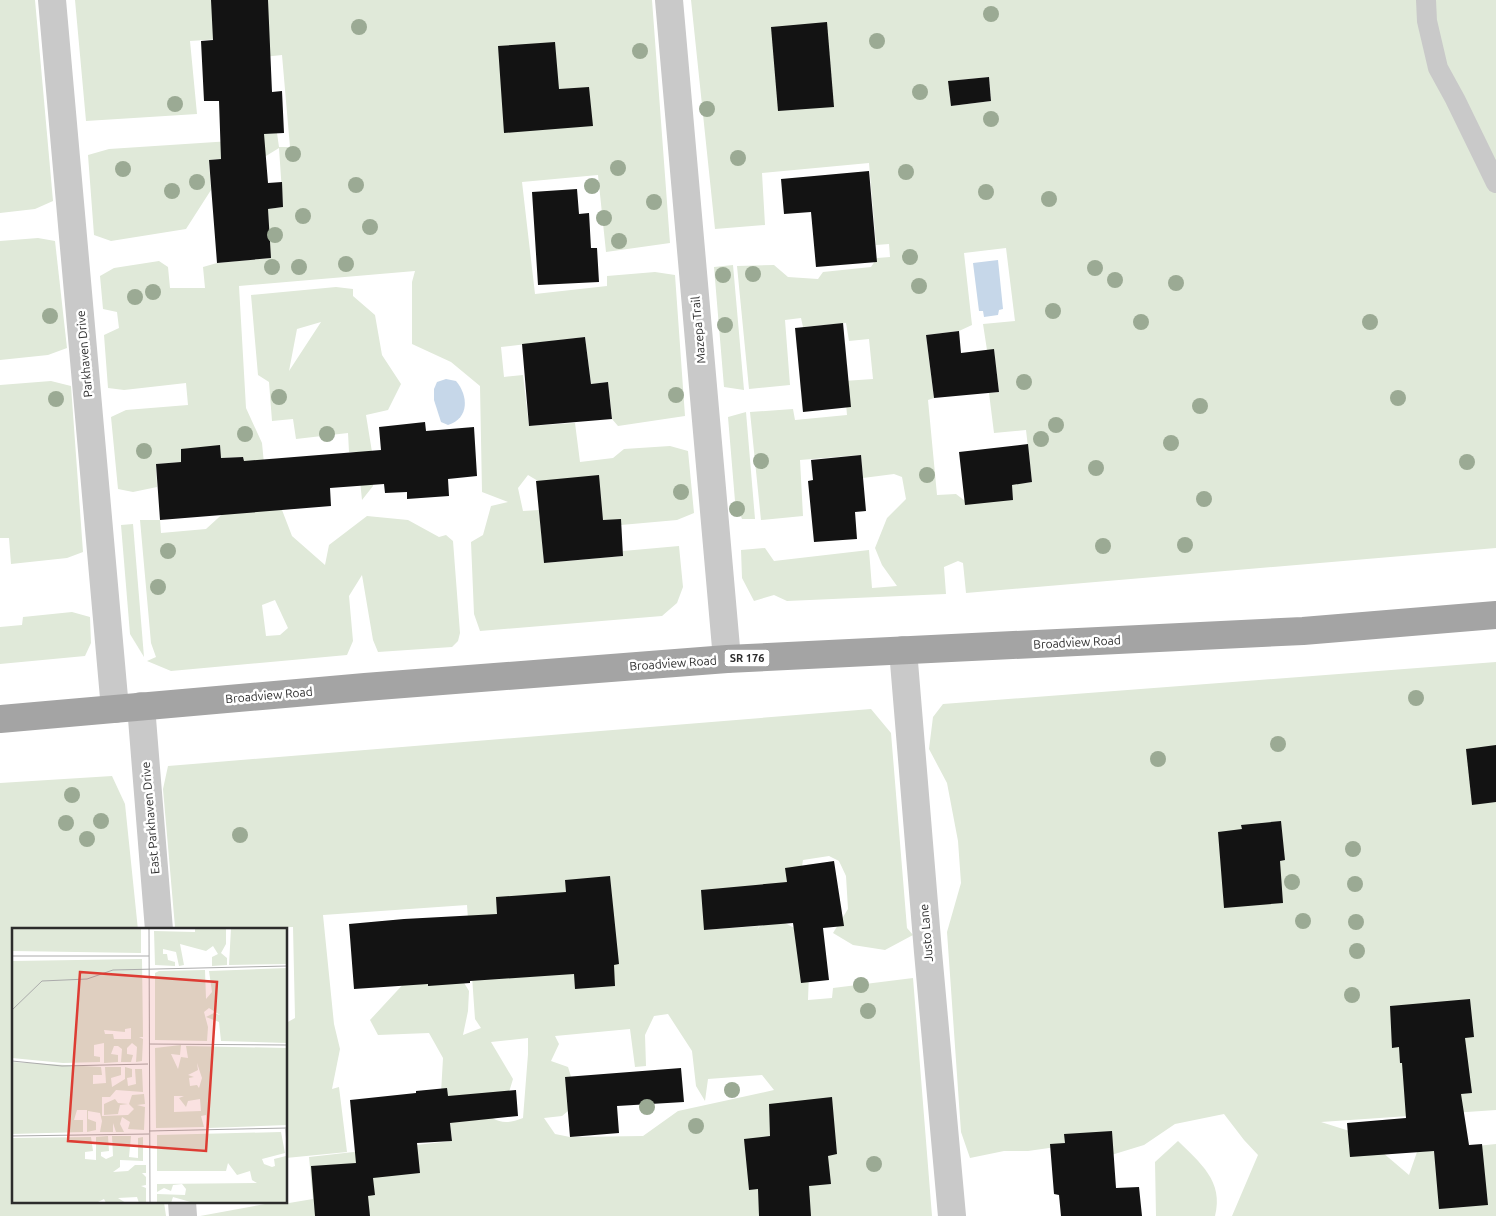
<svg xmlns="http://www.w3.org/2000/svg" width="1496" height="1216" viewBox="0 0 1496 1216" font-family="Ubuntu,sans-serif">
<rect width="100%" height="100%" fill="#fff"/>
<g fill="#e0e9d9" fill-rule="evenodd">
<path d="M0,0H35L53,201L35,209L0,213Z"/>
<path d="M75,0H652L670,243L606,252L598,175L522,182L535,294L607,286V276L655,272L675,275L685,416L618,426L612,419L608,382L591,384L585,337L501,347L504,377L523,375L529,426L575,423L580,462L613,458L624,449L670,446L688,451L694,513L677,520L621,525L603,520L528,475L518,488L523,511L539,510L544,563L623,556V551L679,546L683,587L677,603L662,616L480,631L474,614L471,542L483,535L491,506L508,502L482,492L480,386L451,362L412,344V282L415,271L239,286L246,408L262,443L268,505L257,504L282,510L292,536L325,565L329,545L367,516L408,520L439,537L446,535L453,541L460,633L458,641L452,647L378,652L373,640L362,575L349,596L353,641L347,655L171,671L147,661L156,657L151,643L140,520H160L161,533L206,529L239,499L249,501L243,457L221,458L181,450V462L156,464L157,487L133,492L118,489L111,417L126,410L188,405L186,383L124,390L108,388L104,335L119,328L117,312L103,309L100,276L114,268L159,261L168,267L170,288H205L203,267L217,263L270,258L268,209L283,207L279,148L266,156L209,160L211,190L186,229L111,241L94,235L88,155L109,149L231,141V136L277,133L279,147H290L282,55L253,58L251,37L190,41L197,114L86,121ZM275,600L288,628L280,635L266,636L262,605Z"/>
<path d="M691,0H1496V548L966,593L963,563L958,561L944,567L946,594L787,601L774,595L754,601L742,578L741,550L765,548L774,561L869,550L872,588L897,586L882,565L875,548L887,518L906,499L902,477L894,474L863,478L861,455L800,460L803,516L761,520L750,412L793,409L795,420L847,415L844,381L873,379L869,339L849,341L846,323L803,327L801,318L785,320L790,385L749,389L737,266L774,265L788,277L818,279L823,272L871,267L877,258L890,257L889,244L876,245L869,163L762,173L765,225L715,229ZM989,77L991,101L951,106L949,81ZM1006,248L1015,321L983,324L987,350H994L999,392L989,393L994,433L1026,430L1032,482L1023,483L1021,478L969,504L956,494L937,495L928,400L934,398L926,335L959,331L972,325L964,253Z"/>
<path d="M38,238L55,241L67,348L48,355L0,360V241Z"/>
<path d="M733,265L744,390L724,387L714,267Z"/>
<path d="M336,287L353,289V296L375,315L382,355L401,384L388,410L366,415L372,452L373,486L362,500L357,452H349L348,433L296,439L293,419L272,421L269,382L258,375L251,295ZM321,322L289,371L297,329Z"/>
<path d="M51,381L71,386L83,552L67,558L11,564L9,538H0V385Z"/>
<path d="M746,412L755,519H742L735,501L728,417Z"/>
<path d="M133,524L144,657L130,634L121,525Z"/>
<path d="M72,612L90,617L91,643L85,656L0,664V627L22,625L23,617Z"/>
<path d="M1496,662V1110L1321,1122L1362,1135L1409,1175L1417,1152L1496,1144V1216H1232L1258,1155L1244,1140L1224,1114L1175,1124L1144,1145L1095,1160L1063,1146L1028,1151H1004L970,1158L961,1132L947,932L961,883L958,841L947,783L929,749L933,717L943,704Z"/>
<path d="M871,709L891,733L907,928L913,935L885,950L853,945L833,933L848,909L846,876L839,861L829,856L803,860L797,898L704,930L759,926L757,930L764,920L785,923L813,938L809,973L808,1000L832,998L833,988L913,978L932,1216H200L276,1202L286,1201L289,1203L313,1199L309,1157L452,1141L448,1100L441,1093L443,1058L429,1033L378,1035L370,1020L421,965L454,966L469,991L468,1011L463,1035L481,1028L475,1019L467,905L323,915L334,1024L340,1049L332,1089L339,1087L347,1152L286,1158V1023L295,1018L293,927L260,928L259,930H172L175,927L163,789L168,766ZM668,1014L692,1051L696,1086L705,1101L708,1079L762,1075L774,1090L678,1111L643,1136L570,1137L555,1134L544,1118L562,1116L579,1102L568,1067L551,1061L559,1044L555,1036L630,1029L635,1067L646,1066L645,1035L654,1016ZM528,1038V1054L523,1118C503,1126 495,1122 479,1107L506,1102L513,1079L491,1042Z"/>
<path d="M112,776L125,804L138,930H14V1202H164L166,1216H0V783Z"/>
<path d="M1178,1141C1200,1163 1224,1181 1215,1216H1156L1155,1162Z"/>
</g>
<g fill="#c6d7e9">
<path d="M998,260L1003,309L999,310L998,315L984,317L983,311H979L973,263Z"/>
<path d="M446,379L456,381C468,395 470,418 448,425L441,422L434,400V389L437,382Z"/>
</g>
<g fill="#131313">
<path d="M211,0H268L272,92L282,91L284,133L264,134L268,183L282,182L283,207L268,209L271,258L217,263L209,160L221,159L219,101H204L201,41L213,40Z"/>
<path d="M827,22L834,107L778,111L771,27Z"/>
<path d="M555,42L559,89L589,87L593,126L504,133L498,46Z"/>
<path d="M989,77L991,101L951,106L948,81Z"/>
<path d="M869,171L877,262L816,267L811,212L784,214L781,179Z"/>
<path d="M577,189L579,214L589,213L591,248H597L599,282L538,285L532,192Z"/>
<path d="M843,323L851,407L803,412L795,328Z"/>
<path d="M959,331L961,353L994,349L999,392L934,398L926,335Z"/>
<path d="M585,337L591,384L608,382L612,419L529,426L522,344Z"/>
<path d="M425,422L426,431L474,427L477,476L448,479L449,496L407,499V492L385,493L384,484L330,488L331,506L160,520L156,464L181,462V449L220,445L221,458L243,457L244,461L381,450L379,427Z"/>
<path d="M1028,444L1032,482L1012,485L1013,500L965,505L959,452Z"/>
<path d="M861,455L866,511L855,512L857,539L814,542L808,481L813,480L811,460Z"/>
<path d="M599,475L603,520L621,519L623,556L544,563L536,481Z"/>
<path d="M1496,745V802L1472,805L1466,749Z"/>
<path d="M1281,821L1285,860L1280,861L1283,903L1224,908L1218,832L1242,829L1241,825Z"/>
<path d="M834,861L844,926L823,928L829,980L801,983L793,923L704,930L701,890L787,882L785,868Z"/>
<path d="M610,876L619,964L614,965L615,986L575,989L574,974L470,981V983L428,986V984L354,989L349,924L404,919L497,914L496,897L566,892L565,880Z"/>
<path d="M1470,999L1474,1037L1465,1038L1472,1093L1461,1094L1469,1145L1482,1144L1488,1205L1439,1209L1434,1151L1350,1157L1347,1123L1406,1118L1402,1063H1400L1399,1047L1392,1048L1390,1006Z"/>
<path d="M681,1068L684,1102L617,1106L619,1133L570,1137L565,1077Z"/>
<path d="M447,1088L448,1096L516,1090L518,1116L450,1123L452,1141L417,1143L420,1173L373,1178L375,1195L368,1196L370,1216H315L311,1166L356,1163L350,1100L416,1093V1091Z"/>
<path d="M832,1097L837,1154L828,1156L831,1184L809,1186L811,1216H759L758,1189L749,1190L744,1139L770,1136L769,1104Z"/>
<path d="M1112,1131L1116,1188L1139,1187L1142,1216H1061L1059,1195L1054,1194L1050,1144L1065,1143L1064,1134Z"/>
</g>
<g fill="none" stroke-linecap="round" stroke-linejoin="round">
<path stroke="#c9c9c9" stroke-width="20" d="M1426,0L1427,21L1438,68L1455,99L1496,183"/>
<g stroke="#c9c9c9" stroke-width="28">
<path d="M52,0L115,709"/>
<path d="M669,0L727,659"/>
<path d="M903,650L928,952L952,1216"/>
<path d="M141,706L159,930"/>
<path d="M182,1202L183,1216"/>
</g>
<path stroke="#a4a4a4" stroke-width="28" d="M0,719L365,687L727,659L1303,631L1496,615"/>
</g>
<g fill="#9baa94">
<circle cx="991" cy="14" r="8"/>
<circle cx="359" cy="27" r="8"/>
<circle cx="877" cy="41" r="8"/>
<circle cx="640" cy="51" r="8"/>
<circle cx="920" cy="92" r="8"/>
<circle cx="175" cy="104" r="8"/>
<circle cx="707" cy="109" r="8"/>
<circle cx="991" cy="119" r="8"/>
<circle cx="293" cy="154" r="8"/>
<circle cx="738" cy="158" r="8"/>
<circle cx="618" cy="168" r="8"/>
<circle cx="123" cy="169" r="8"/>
<circle cx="906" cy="172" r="8"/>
<circle cx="197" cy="182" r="8"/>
<circle cx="356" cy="185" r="8"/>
<circle cx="592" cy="186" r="8"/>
<circle cx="172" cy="191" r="8"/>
<circle cx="986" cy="192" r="8"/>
<circle cx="1049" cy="199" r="8"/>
<circle cx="654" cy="202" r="8"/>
<circle cx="303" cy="216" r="8"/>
<circle cx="604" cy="218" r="8"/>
<circle cx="370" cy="227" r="8"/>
<circle cx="275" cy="235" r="8"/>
<circle cx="619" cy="241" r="8"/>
<circle cx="910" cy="257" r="8"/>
<circle cx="346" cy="264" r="8"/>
<circle cx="272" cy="267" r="8"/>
<circle cx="299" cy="267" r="8"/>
<circle cx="1095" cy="268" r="8"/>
<circle cx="753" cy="274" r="8"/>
<circle cx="723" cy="275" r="8"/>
<circle cx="1115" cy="280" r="8"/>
<circle cx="1176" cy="283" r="8"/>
<circle cx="919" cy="286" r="8"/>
<circle cx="153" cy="292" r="8"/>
<circle cx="135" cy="297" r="8"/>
<circle cx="1053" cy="311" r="8"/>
<circle cx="50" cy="316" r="8"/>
<circle cx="1141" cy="322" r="8"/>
<circle cx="1370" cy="322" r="8"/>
<circle cx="725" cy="325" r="8"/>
<circle cx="1024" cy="382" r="8"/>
<circle cx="676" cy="395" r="8"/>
<circle cx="279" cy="397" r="8"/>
<circle cx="1398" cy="398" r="8"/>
<circle cx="56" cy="399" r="8"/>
<circle cx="1200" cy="406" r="8"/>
<circle cx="1056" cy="425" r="8"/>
<circle cx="245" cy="434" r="8"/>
<circle cx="327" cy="434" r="8"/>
<circle cx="1041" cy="439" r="8"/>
<circle cx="1171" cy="443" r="8"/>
<circle cx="144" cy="451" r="8"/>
<circle cx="761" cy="461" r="8"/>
<circle cx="1467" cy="462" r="8"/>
<circle cx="1096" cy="468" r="8"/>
<circle cx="927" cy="475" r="8"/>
<circle cx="681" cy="492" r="8"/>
<circle cx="1204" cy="499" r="8"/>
<circle cx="737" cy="509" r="8"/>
<circle cx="1185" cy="545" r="8"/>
<circle cx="1103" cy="546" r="8"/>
<circle cx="168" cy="551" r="8"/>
<circle cx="158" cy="587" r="8"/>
<circle cx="1416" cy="698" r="8"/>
<circle cx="1278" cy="744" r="8"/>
<circle cx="1158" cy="759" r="8"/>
<circle cx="72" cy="795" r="8"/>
<circle cx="101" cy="821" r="8"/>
<circle cx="66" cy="823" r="8"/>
<circle cx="240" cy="835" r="8"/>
<circle cx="87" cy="839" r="8"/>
<circle cx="1353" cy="849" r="8"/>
<circle cx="1292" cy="882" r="8"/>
<circle cx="1355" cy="884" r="8"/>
<circle cx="1303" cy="921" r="8"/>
<circle cx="1356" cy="922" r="8"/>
<circle cx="1357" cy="951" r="8"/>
<circle cx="861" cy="985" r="8"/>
<circle cx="1352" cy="995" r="8"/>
<circle cx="868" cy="1011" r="8"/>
<circle cx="732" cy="1090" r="8"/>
<circle cx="647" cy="1107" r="8"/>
<circle cx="696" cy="1126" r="8"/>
<circle cx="874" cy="1164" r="8"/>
</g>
<g text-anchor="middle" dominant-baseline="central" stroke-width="5" stroke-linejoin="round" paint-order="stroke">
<rect fill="#fff" stroke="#6b6b6b" stroke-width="1" x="724.5" y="649.5" width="45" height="17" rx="4"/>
<g font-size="11" font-weight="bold" fill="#2c2c2c">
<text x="747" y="658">SR 176</text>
</g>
<g font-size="12" fill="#2c2c2c" stroke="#fff">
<text transform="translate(698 330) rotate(-95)">Mazepa Trail</text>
<text transform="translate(84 354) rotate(-95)">Parkhaven Drive</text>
<text transform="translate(1077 642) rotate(-3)">Broadview Road</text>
<text transform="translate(673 663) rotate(-4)">Broadview Road</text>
<text transform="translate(269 695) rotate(-5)">Broadview Road</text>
<text transform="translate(150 818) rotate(-95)">East Parkhaven Drive</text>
<text transform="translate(926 933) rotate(-95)">Justo Lane</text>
</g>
</g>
<g transform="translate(12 928)">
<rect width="275" height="275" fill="#fff"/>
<path d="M0,0H129V25L0,23ZM183,0H214V16L209,25L215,30V37L200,38V29L206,26L201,18L194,23L168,16L172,37L167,38L164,24L151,21V26H155L156,32L163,34V38L143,37L142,3L183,4ZM219,0H275V36L217,37ZM130,31L131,109H127L131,111L130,133L124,134L125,119L130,117L125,119L120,115L115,120V126L121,127L119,134H109L110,121L106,118H102L99,126L106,127V134L92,135V115L82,117V128L88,129V134L51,135L0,130V33ZM119,100V111H102L101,106H93L92,102L113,104V101ZM275,40V115L209,113L207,94L194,89L202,85L208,87L197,80L192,84L196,99L195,113L143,112V45L147,43L193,42L194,71L200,64L197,43ZM169,117L168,127L159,126L166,141L169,129L176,130L174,118L275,120V197L195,200L194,187L189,188L192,199L144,200L143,120ZM185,135L190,150L187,160L185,157L178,158L177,150L182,149L176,147L186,142ZM162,168H172L167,170L174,179L176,173L188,171L189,183L162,184ZM0,134L89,139L90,147H81V156L94,155L93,139H109V147L99,150L100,159L113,151V139L120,141V149L115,150L116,158L124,156L123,141H130L131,164L104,162L98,169H90V188L116,187L122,181L117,176L120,167L132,166L133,176L125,177L133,179L132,202L116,201L118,194L110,189L108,196L112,204H104L101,195V204H88L90,193L88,185L76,183V191L84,194V202L75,204V182H65L62,192H71V204L0,206ZM103,171L106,175L116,176L108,177L106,186L92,187V176ZM269,204L273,225L250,231L252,236L260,239L263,238L262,231L274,228L275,275H182L161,269L159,275H145V266L173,267L174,261L170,256L161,257L159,263L152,260L145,264V256L245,255L240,252L238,243L225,247L216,235L214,243H145V207ZM96,208L97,223L89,224V228L94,231L101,228L100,208H119L117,229L126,230V210L131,209V233L108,232V239L101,244L116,243L123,237H134V245H130L134,249V257L129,258L134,260V274L127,275L125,269L106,270L114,275H94L92,271L84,275H0V210L79,209L81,223L73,224V231L84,232V209Z" fill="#e0e9d9" fill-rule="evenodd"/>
<path fill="none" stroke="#ababab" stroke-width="1" d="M137,0L138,275M0,28H137M0,82L30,53L75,51L101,42L275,38M137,116L275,117M0,133L50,138L136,136M274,201L275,220M137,203L275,200M0,208L137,206"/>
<path fill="#dd3c33" fill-opacity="0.15" stroke="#dd3c33" stroke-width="2.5" d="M68,44L205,54L194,223L56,213Z"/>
<rect width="275" height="275" fill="none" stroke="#2c2c2c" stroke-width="2.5"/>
</g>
</svg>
